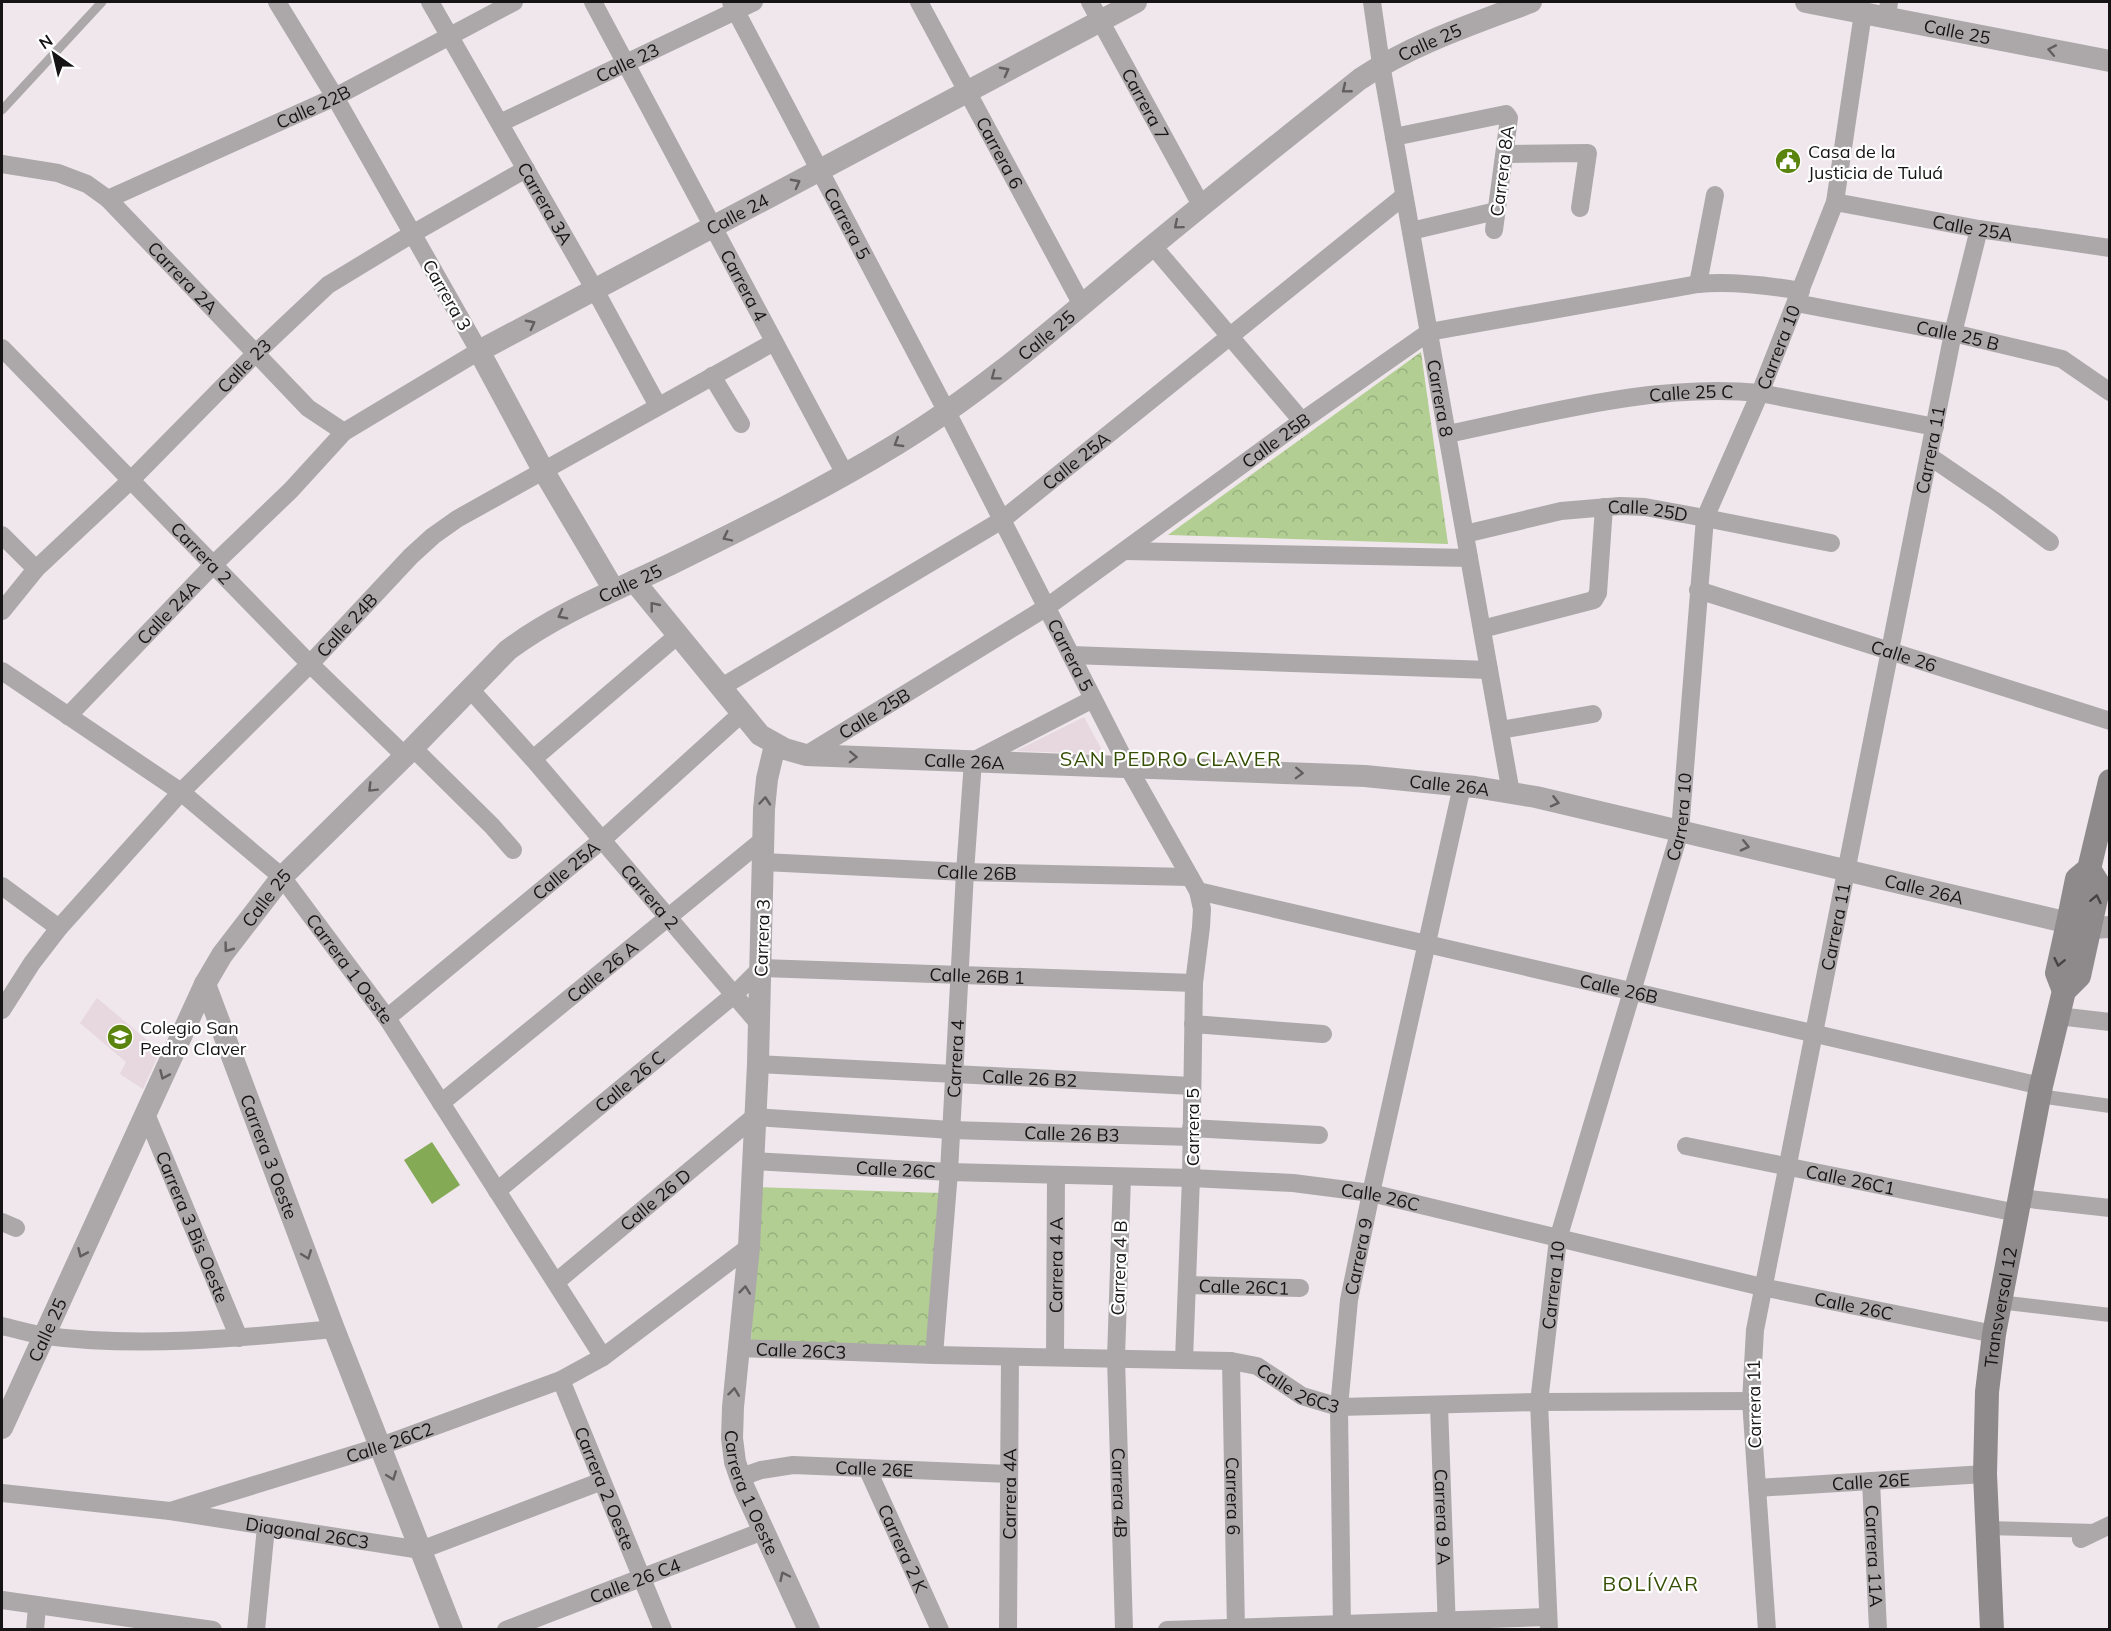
<svg xmlns="http://www.w3.org/2000/svg" width="2111" height="1631" viewBox="0 0 2111 1631" font-family="Mulish,sans-serif">
<defs>
<pattern id="park-crowns" width="20" height="18" patternUnits="userSpaceOnUse" patternTransform="scale(1.5)"><rect width="20" height="18" fill="#b2ce93"/><path d="M2 6a3 3 0 1 1 6 0M12 15a3 3 0 1 1 6 0" fill="none" stroke="#98b07e"/></pattern>
</defs>
<rect width="100%" height="100%" fill="#f0e7ec"/>
<g fill="#e7d7df">
<path d="M1084,717L1104,754L1016,751Z"/>
<path d="M97,998L160,1051L143,1089L120,1074L126,1062L80,1023Z"/>
</g>
<g fill="url(#park-crowns)">
<path d="M1421,352L1448,544L1168,535Z"/>
<path d="M757,1187L941,1193L928,1351L751,1341Z"/>
</g>
<path fill="#84aa55" d="M432,1142L460,1185L432,1204L404,1160Z"/>
<g fill="none" stroke-linecap="round" stroke-linejoin="round">
<path stroke="#aca8aa" stroke-width="9" d="M2,110L102,2"/>
<g stroke="#aca8aa" stroke-width="14">
<path d="M2039,1096L2110,1106"/>
<path d="M1999,1302L2110,1315"/>
<path d="M1987,1528L2096,1531"/>
</g>
<g stroke="#aca8aa" stroke-width="18">
<path id="s1" d="M430,2L595,290L658,406"/>
<path id="s2" d="M593,2L845,474"/>
<path id="s3" d="M731,2L947,412L1128,767L1198,891L1202,909L1201,927L1194,983L1191,1178L1184,1360"/>
<path id="s4" d="M919,2L1082,305"/>
<path id="s5" d="M1090,2L1201,205"/>
<path id="s6" d="M1372,2L1381,64L1511,793"/>
<path d="M1887,17L1889,2"/>
<path id="s7" d="M500,123L754,2"/>
<path d="M1394,137L1506,114L1509,118L1494,230"/>
<path d="M1505,154L1588,153L1580,208"/>
<path id="s8" d="M2,164L58,173L87,184L108,199L308,408L344,432"/>
<path id="s9" d="M108,199L335,97L514,2"/>
<path id="s10" d="M1835,202L1979,229L2110,248"/>
<path d="M1411,231L1496,211"/>
<path d="M1153,246L1302,421"/>
<path d="M1698,284L1715,195"/>
<path id="s11" d="M1796,303L1953,333L2062,359L2110,392"/>
<path id="s12" d="M2,348L310,664L405,756"/>
<path d="M712,376L741,424"/>
<path id="s13" d="M1447,434C1550,413 1654,383 1760,393L1935,427"/>
<path d="M1929,456L1995,501L2050,542"/>
<path id="s14" d="M1465,534L1561,511L1620,506L1645,507L1705,518L1831,543"/>
<path d="M2,535L36,569"/>
<path d="M1125,551L1469,558"/>
<path id="s15" d="M1698,590L2110,721"/>
<path id="s16" d="M2,611L36,569L131,480L256,353L328,285L412,234L526,169"/>
<path d="M1482,629L1594,600L1598,593L1604,507"/>
<path d="M1071,655L1489,670"/>
<path id="s17" d="M2,671L181,792L282,877L387,1018L603,1357"/>
<path id="s18" d="M469,688L533,759L759,1024"/>
<path id="s19" d="M720,688L1002,520L1404,196"/>
<path id="s20" d="M68,716L213,565L291,490L344,432L479,351L335,97L277,2"/>
<path d="M1500,730L1593,714"/>
<path d="M413,748L492,826L513,850"/>
<path id="s21" d="M806,755L1047,607L1302,421L1429,332L1698,284C1733,281 1766,285 1801,291"/>
<path d="M533,759L678,635"/>
<path id="s22" d="M764,862L965,872L1190,877"/>
<path d="M2,886L59,928"/>
<path id="s23" d="M1198,891C1479,958 1760,1019 2041,1086"/>
<path id="s24" d="M2,1010L32,963L59,928L181,792L310,664L411,556L433,536L457,519L774,342"/>
<path d="M2058,1016L2110,1022"/>
<path id="s25" d="M387,1018L602,840L741,714"/>
<path d="M1193,1024L1323,1034"/>
<path id="s26" d="M758,1064L1192,1086"/>
<path id="s27" d="M441,1103L764,839"/>
<path id="s28" d="M146,1114L239,1338"/>
<path d="M1191,1128L1319,1135"/>
<path id="s29" d="M1686,1146L2017,1213"/>
<path id="s30" d="M752,1161L949,1172L1191,1178L1293,1183L1371,1193L1762,1287L1994,1334"/>
<path id="s31" d="M1122,1177L1116,1358L1124,1630"/>
<path id="s32" d="M497,1191L735,994L761,968L1194,983"/>
<path d="M2020,1198L2110,1208"/>
<path d="M2,1222L16,1228"/>
<path id="s33" d="M556,1282L754,1117L951,1130L1191,1137"/>
<path id="s34" d="M1187,1285L1300,1288"/>
<path d="M2,1326C16,1329 31,1334 46,1336C140,1348 241,1338 334,1329"/>
<path id="s35" d="M739,1348L934,1355L1231,1361L1257,1366L1302,1396L1339,1407L1539,1402L1751,1401"/>
<path id="s36" d="M934,1355L949,1172L965,872L973,761L1093,699"/>
<path id="s37" d="M1055,1357L1056,1175"/>
<path id="s38" d="M1231,1361L1236,1630"/>
<path id="s39" d="M561,1380L663,1630"/>
<path id="s40" d="M1439,1405L1447,1630"/>
<path id="s41" d="M867,1468L940,1630"/>
<path id="s42" d="M741,1477L761,1470L793,1465L1009,1474"/>
<path id="s43" d="M1871,1481L1878,1630"/>
<path id="s44" d="M1757,1488L1985,1474"/>
<path id="s45" d="M2,1493L170,1511L421,1550L602,1481"/>
<path id="s46" d="M170,1511L381,1446L561,1380L603,1357L749,1247"/>
<path d="M2081,1539L2110,1525"/>
<path d="M2,1600L213,1630"/>
<path d="M35,1630L37,1607"/>
<path d="M256,1630L266,1527"/>
<path id="s47" d="M506,1630L763,1531"/>
<path id="s48" d="M1008,1630L1010,1357"/>
<path d="M1167,1630L1548,1617"/>
<path id="s49" d="M1342,1630L1339,1407L1349,1300L1371,1193L1462,786"/>
<path id="s50" d="M1549,1630L1539,1402L1558,1239L1680,831L1705,518L1760,393L1835,202L1863,13"/>
<path id="s51" d="M1767,1630L1751,1401L1755,1330L1953,333L1979,229"/>
</g>
<g stroke="#aca8aa" stroke-width="22">
<path id="s52" d="M1806,2L2110,61"/>
<path id="s53" d="M634,581L760,735L785,749L806,755L1365,776L1475,787L1536,797L2090,928L2110,927"/>
<path id="s54" d="M614,590L543,470L479,351L1136,2"/>
<path id="s55" d="M775,745L767,779L764,809L758,1064L749,1247L733,1407L732,1438L735,1462L744,1488L809,1630"/>
<path id="s56" d="M205,984L334,1329L452,1630"/>
<path id="s57" d="M2,1428L205,984L222,955L282,877L405,756L508,650C559,612 617,590 673,563C749,526 825,488 897,444C984,391 1060,323 1138,258C1211,197 1286,138 1360,79C1412,44 1473,24 1531,2"/>
</g>
<g stroke="#8e898b" stroke-width="24">
<path d="M2064,991L2057,973L2068,923L2077,879L2089,869L2110,781"/>
<path id="s58" d="M1992,1630L1985,1474L1987,1392L1994,1334L2041,1086L2064,991L2079,976L2099,885L2089,869"/>
</g>
</g>
<defs><path id="oneway-chevron" d="M-2-3.5L2.5 0L-2 3.5" fill="none" stroke-width="1.6" stroke-linecap="round" stroke-linejoin="round" transform="scale(1.5)"/></defs>
<g stroke="#615e60">
<use href="#oneway-chevron" transform="translate(2052 50) rotate(-169)"/>
<use href="#oneway-chevron" transform="translate(1005 71) rotate(-28)"/>
<use href="#oneway-chevron" transform="translate(1346 89) rotate(141)"/>
<use href="#oneway-chevron" transform="translate(796 183) rotate(-28)"/>
<use href="#oneway-chevron" transform="translate(1178 225) rotate(140)"/>
<use href="#oneway-chevron" transform="translate(531 324) rotate(-28)"/>
<use href="#oneway-chevron" transform="translate(995 376) rotate(143)"/>
<use href="#oneway-chevron" transform="translate(898 443) rotate(149)"/>
<use href="#oneway-chevron" transform="translate(727 537) rotate(154)"/>
<use href="#oneway-chevron" transform="translate(654 606) rotate(-129)"/>
<use href="#oneway-chevron" transform="translate(562 615) rotate(152)"/>
<use href="#oneway-chevron" transform="translate(853 757) rotate(2)"/>
<use href="#oneway-chevron" transform="translate(1299 773) rotate(2)"/>
<use href="#oneway-chevron" transform="translate(372 788) rotate(135)"/>
<use href="#oneway-chevron" transform="translate(765 801) rotate(-85)"/>
<use href="#oneway-chevron" transform="translate(1555 802) rotate(14)"/>
<use href="#oneway-chevron" transform="translate(1745 846) rotate(13)"/>
<use href="#oneway-chevron" transform="translate(228 948) rotate(127)"/>
<use href="#oneway-chevron" transform="translate(164 1075) rotate(114)"/>
<use href="#oneway-chevron" transform="translate(82 1253) rotate(114)"/>
<use href="#oneway-chevron" transform="translate(307 1255) rotate(69)"/>
<use href="#oneway-chevron" transform="translate(745 1290) rotate(-84)"/>
<use href="#oneway-chevron" transform="translate(734 1392) rotate(-83)"/>
<use href="#oneway-chevron" transform="translate(392 1476) rotate(69)"/>
<use href="#oneway-chevron" transform="translate(784 1576) rotate(-115)"/>
</g>
<g stroke="#464344">
<use href="#oneway-chevron" transform="translate(2096 899) rotate(-78)"/>
<use href="#oneway-chevron" transform="translate(2059 962) rotate(102)"/>
</g>
<defs>
<g id="civic-disc" transform="scale(1.35)"><circle r="9.5" fill="#5a840d" stroke="#fff"/><path d="M-.6-6.5H3V-4.5H.6V-3L4-1V1h2V6H-6V1h2V-1L-.6-3ZM-1.2 2.5V6h2.4V2.5Z" fill="#fff"/></g>
<g id="school-disc" transform="scale(1.35)"><circle r="9.5" fill="#5a840d" stroke="#fff"/><path d="M0-5L7-2L0 1L-7-2ZM-4 1L0 2.5L4 1V4Q0 6-4 4Z" fill="#fff"/></g>
</defs>
<g fill-rule="evenodd">
<use href="#civic-disc" x="1788" y="161"/>
<use href="#school-disc" x="120" y="1037"/>
</g>
<g text-anchor="middle" dominant-baseline="central" stroke-width="4.5" stroke-linejoin="round" paint-order="stroke">
<g font-size="18" fill="#161415" stroke="#fff">
<text stroke="none"><textPath href="#s52" startOffset="154">Calle 25</textPath></text>
<text stroke="none"><textPath href="#s57" startOffset="2050">Calle 25</textPath></text>
<text stroke="none"><textPath href="#s7" startOffset="141">Calle 23</textPath></text>
<text stroke="none"><textPath href="#s5" startOffset="116">Carrera 7</textPath></text>
<text stroke="none"><textPath href="#s9" startOffset="225">Calle 22B</textPath></text>
<text stroke="none"><textPath href="#s4" startOffset="171">Carrera 6</textPath></text>
<text transform="translate(1502 171) rotate(-83)">Carrera 8A</text>
<text stroke="none"><textPath href="#s1" startOffset="232">Carrera 3A</textPath></text>
<text stroke="none"><textPath href="#s54" startOffset="567">Calle 24</textPath></text>
<text stroke="none"><textPath href="#s3" startOffset="250">Carrera 5</textPath></text>
<text stroke="none"><textPath href="#s10" startOffset="140">Calle 25A</textPath></text>
<text stroke="none"><textPath href="#s8" startOffset="222">Carrera 2A</textPath></text>
<text stroke="none"><textPath href="#s2" startOffset="321">Carrera 4</textPath></text>
<text transform="translate(447 295) rotate(60)">Carrera 3</text>
<text stroke="none"><textPath href="#s57" startOffset="1566">Calle 25</textPath></text>
<text stroke="none"><textPath href="#s11" startOffset="165">Calle 25 B</textPath></text>
<text stroke="none"><textPath href="#s50" startOffset="1318">Carrera 10</textPath></text>
<text stroke="none"><textPath href="#s16" startOffset="345">Calle 23</textPath></text>
<text stroke="none"><textPath href="#s13" startOffset="248">Calle 25 C</textPath></text>
<text stroke="none"><textPath href="#s6" startOffset="402">Carrera 8</textPath></text>
<text stroke="none"><textPath href="#s21" startOffset="566">Calle 25B</textPath></text>
<text stroke="none"><textPath href="#s51" startOffset="1198">Carrera 11</textPath></text>
<text stroke="none"><textPath href="#s19" startOffset="423">Calle 25A</textPath></text>
<text stroke="none"><textPath href="#s14" startOffset="186">Calle 25D</textPath></text>
<text stroke="none"><textPath href="#s12" startOffset="286">Carrera 2</textPath></text>
<text stroke="none"><textPath href="#s57" startOffset="1080">Calle 25</textPath></text>
<text stroke="none"><textPath href="#s20" startOffset="144">Calle 24A</textPath></text>
<text stroke="none"><textPath href="#s24" startOffset="518">Calle 24B</textPath></text>
<text stroke="none"><textPath href="#s3" startOffset="736">Carrera 5</textPath></text>
<text stroke="none"><textPath href="#s15" startOffset="216">Calle 26</textPath></text>
<text stroke="none"><textPath href="#s21" startOffset="80">Calle 25B</textPath></text>
<text stroke="none"><textPath href="#s53" startOffset="408">Calle 26A</textPath></text>
<text stroke="none"><textPath href="#s53" startOffset="894">Calle 26A</textPath></text>
<text stroke="none"><textPath href="#s50" startOffset="832">Carrera 10</textPath></text>
<text stroke="none"><textPath href="#s25" startOffset="232">Calle 25A</textPath></text>
<text stroke="none"><textPath href="#s22" startOffset="213">Calle 26B</textPath></text>
<text stroke="none"><textPath href="#s53" startOffset="1380">Calle 26A</textPath></text>
<text stroke="none"><textPath href="#s18" startOffset="276">Carrera 2</textPath></text>
<text stroke="none"><textPath href="#s57" startOffset="594">Calle 25</textPath></text>
<text stroke="none"><textPath href="#s51" startOffset="712">Carrera 11</textPath></text>
<text transform="translate(762 938) rotate(-88)">Carrera 3</text>
<text stroke="none"><textPath href="#s17" startOffset="462">Carrera 1 Oeste</textPath></text>
<text stroke="none"><textPath href="#s27" startOffset="208">Calle 26 A</textPath></text>
<text stroke="none"><textPath href="#s32" startOffset="562">Calle 26B 1</textPath></text>
<text stroke="none"><textPath href="#s23" startOffset="432">Calle 26B</textPath></text>
<text stroke="none"><textPath href="#s36" startOffset="297">Carrera 4</textPath></text>
<text stroke="none"><textPath href="#s26" startOffset="272">Calle 26 B2</textPath></text>
<text stroke="none"><textPath href="#s32" startOffset="172">Calle 26 C</textPath></text>
<text transform="translate(1192 1127) rotate(-90)">Carrera 5</text>
<text stroke="none"><textPath href="#s33" startOffset="576">Calle 26 B3</textPath></text>
<text stroke="none"><textPath href="#s56" startOffset="184">Carrera 3 Oeste</textPath></text>
<text stroke="none"><textPath href="#s30" startOffset="144">Calle 26C</textPath></text>
<text stroke="none"><textPath href="#s29" startOffset="168">Calle 26C1</textPath></text>
<text stroke="none"><textPath href="#s30" startOffset="630">Calle 26C</textPath></text>
<text stroke="none"><textPath href="#s33" startOffset="129">Calle 26 D</textPath></text>
<text stroke="none"><textPath href="#s28" startOffset="122">Carrera 3 Bis Oeste</textPath></text>
<text stroke="none"><textPath href="#s49" startOffset="375">Carrera 9</textPath></text>
<text stroke="none"><textPath href="#s37" startOffset="92">Carrera 4 A</textPath></text>
<text transform="translate(1119 1268) rotate(-88)">Carrera 4 B</text>
<text stroke="none"><textPath href="#s50" startOffset="346">Carrera 10</textPath></text>
<text stroke="none"><textPath href="#s34" startOffset="57">Calle 26C1</textPath></text>
<text stroke="none"><textPath href="#s30" startOffset="1116">Calle 26C</textPath></text>
<text stroke="none"><textPath href="#s58" startOffset="324">Transversal 12</textPath></text>
<text stroke="none"><textPath href="#s57" startOffset="108">Calle 25</textPath></text>
<text stroke="none"><textPath href="#s35" startOffset="62">Calle 26C3</textPath></text>
<text stroke="none"><textPath href="#s35" startOffset="566">Calle 26C3</textPath></text>
<text transform="translate(1754 1404) rotate(-91)">Carrera 11</text>
<text stroke="none"><textPath href="#s46" startOffset="230">Calle 26C2</textPath></text>
<text stroke="none"><textPath href="#s42" startOffset="135">Calle 26E</textPath></text>
<text stroke="none"><textPath href="#s44" startOffset="114">Calle 26E</textPath></text>
<text stroke="none"><textPath href="#s39" startOffset="117">Carrera 2 Oeste</textPath></text>
<text stroke="none"><textPath href="#s55" startOffset="753">Carrera 1 Oeste</textPath></text>
<text stroke="none"><textPath href="#s48" startOffset="136">Carrera 4A</textPath></text>
<text stroke="none"><textPath href="#s31" startOffset="316">Carrera 4B</textPath></text>
<text stroke="none"><textPath href="#s38" startOffset="135">Carrera 6</textPath></text>
<text stroke="none"><textPath href="#s40" startOffset="112">Carrera 9 A</textPath></text>
<text stroke="none"><textPath href="#s45" startOffset="308">Diagonal 26C3</textPath></text>
<text stroke="none"><textPath href="#s41" startOffset="88">Carrera 2 K</textPath></text>
<text stroke="none"><textPath href="#s43" startOffset="75">Carrera 11A</textPath></text>
<text stroke="none"><textPath href="#s47" startOffset="138">Calle 26 C4</textPath></text>
</g>
<g font-size="18" fill="#161415" stroke="#fff" text-anchor="start">
<text x="1808" y="151">Casa de la<tspan x="1808" dy="21">Justicia de Tuluá</tspan></text>
<text x="140" y="1027">Colegio San<tspan x="140" dy="21">Pedro Claver</tspan></text>
</g>
<g font-size="20" letter-spacing="1.5" fill="#344e04" stroke="#fff">
<text x="1171" y="758">SAN PEDRO CLAVER</text>
<text x="1651" y="1583">BOLÍVAR</text>
</g>
</g>
<rect width="2111" height="1631" fill="none" stroke="#161415" stroke-width="6"/>
<g transform="translate(54 54) rotate(326)" stroke="#ffffff" stroke-width="4.5" paint-order="stroke">
<path d="M0-4.5L10 22L0 15L-10 22Z" fill="#161415"/>
<text y="-9" font-size="16" font-weight="bold" text-anchor="middle" fill="#161415">N</text>
</g>
</svg>
